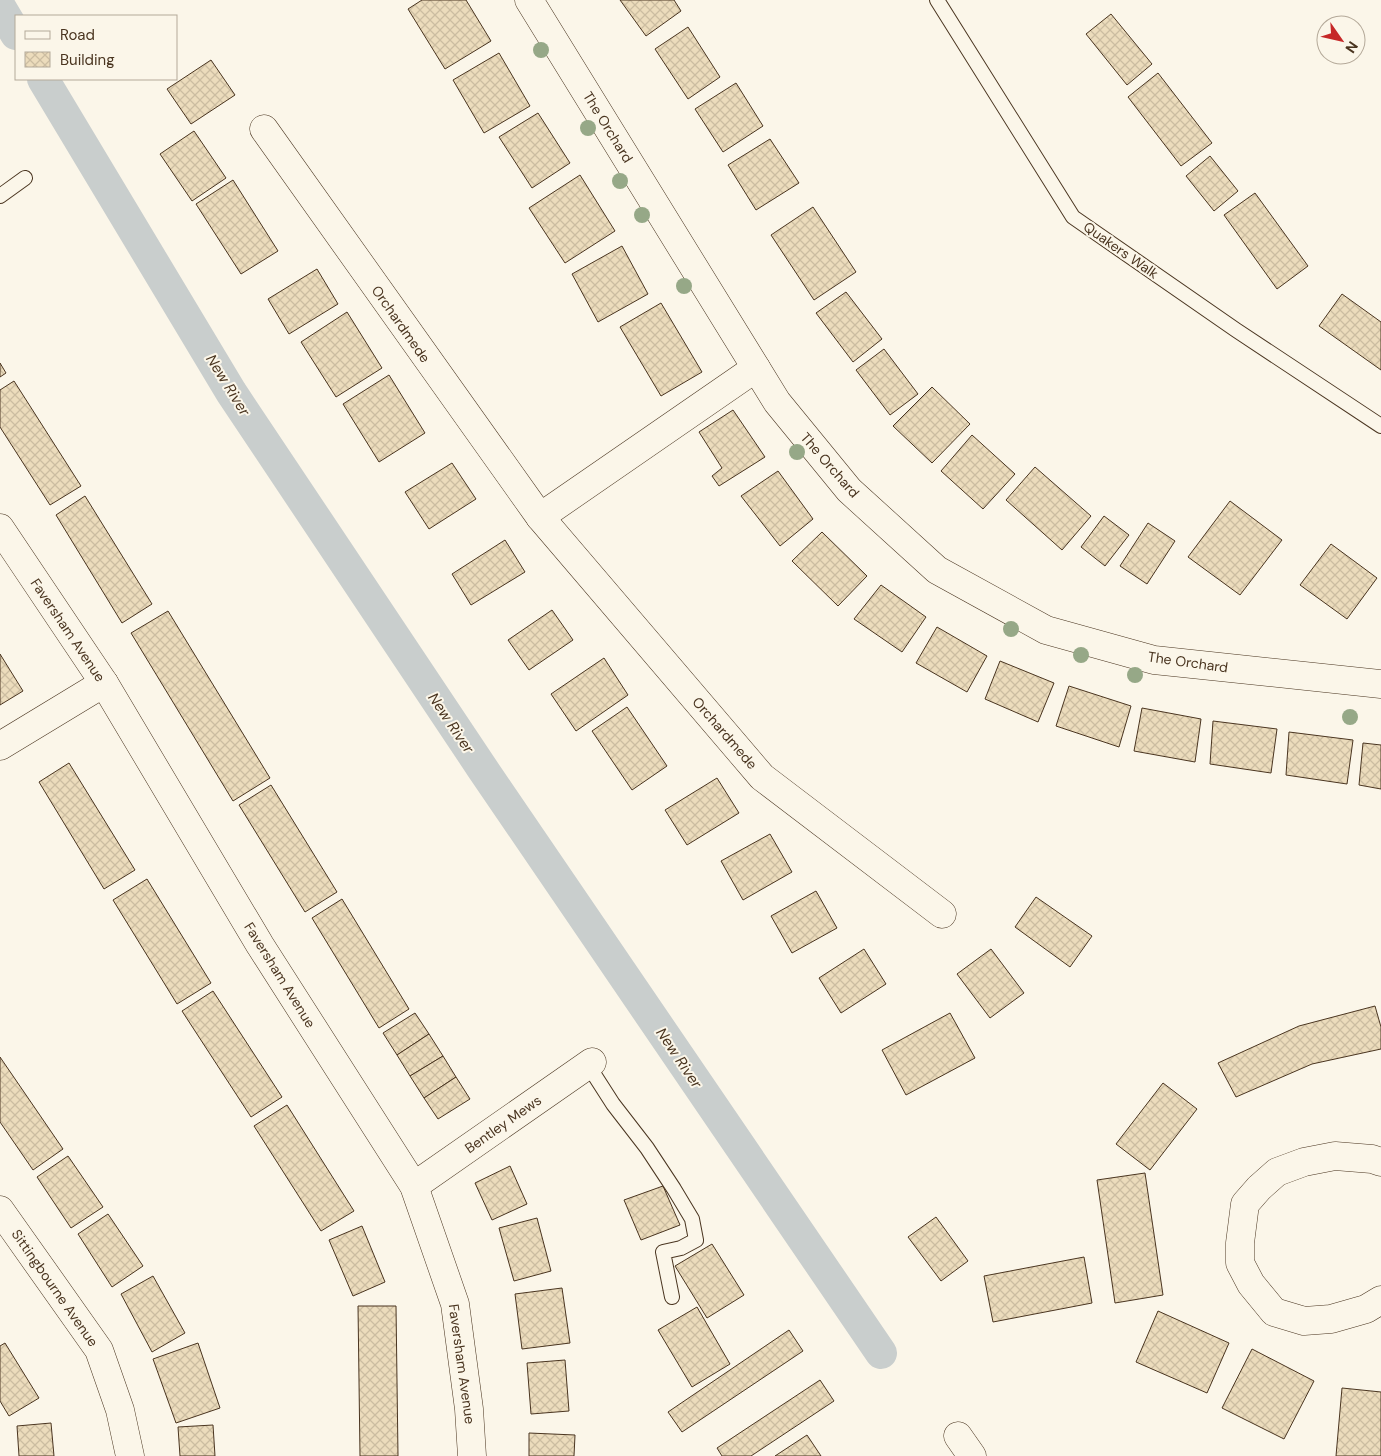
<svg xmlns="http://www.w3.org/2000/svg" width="1381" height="1456" viewBox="0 0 1381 1456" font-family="'DM Sans',sans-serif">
<defs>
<pattern id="building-cross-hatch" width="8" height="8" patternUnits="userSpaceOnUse" patternTransform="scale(1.25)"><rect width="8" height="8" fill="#ecdcbc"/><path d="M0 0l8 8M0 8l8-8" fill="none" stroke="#ccbda1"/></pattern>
</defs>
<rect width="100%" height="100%" fill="#fbf6e9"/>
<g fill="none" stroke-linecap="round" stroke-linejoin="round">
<g stroke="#c9cecd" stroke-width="32">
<path d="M0,7L16,34"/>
<path d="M43,79L231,392L482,768L881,1353"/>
</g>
</g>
<g fill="url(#building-cross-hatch)" stroke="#4a3520">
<path d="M422,0H466L491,41L445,69L408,9Z"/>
<path d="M620,0H674L681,11L646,36Z"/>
<path d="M1111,14L1152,64L1127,85L1086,34Z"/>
<path d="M688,27L720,77L688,99L655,49Z"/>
<path d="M499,53L530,106L484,133L453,80Z"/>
<path d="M211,60L235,95L191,124L167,89Z"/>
<path d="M1158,73L1212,143L1181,166L1128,97Z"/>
<path d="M736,83L763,126L723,152L695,109Z"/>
<path d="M538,113L570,163L532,188L499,137Z"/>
<path d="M194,131L226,178L192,201L160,154Z"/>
<path d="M770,139L799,183L756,210L728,165Z"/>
<path d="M1210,156L1238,191L1214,211L1186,176Z"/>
<path d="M580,175L615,231L565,263L529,208Z"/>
<path d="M233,180L278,251L241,274L196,204Z"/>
<path d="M1255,193L1308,266L1277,289L1224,215Z"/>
<path d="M813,207L856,272L814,300L771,235Z"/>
<path d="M622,246L648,294L598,322L572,274Z"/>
<path d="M317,269L338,304L289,334L268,299Z"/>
<path d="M846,292L882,339L853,362L816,313Z"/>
<path d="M1342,294L1381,322V370L1319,326Z"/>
<path d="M661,303L702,372L661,396L620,327Z"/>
<path d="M347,312L382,368L336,397L301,342Z"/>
<path d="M884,349L918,394L890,415L856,370Z"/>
<path d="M0,363L6,373L0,377Z"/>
<path d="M389,375L425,433L379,462L343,404Z"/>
<path d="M14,381L81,486L50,505L0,427V390Z"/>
<path d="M932,387L970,424L932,463L893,426Z"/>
<path d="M733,410L765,457L719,486L712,476L722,468L699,432Z"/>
<path d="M972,435L1015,474L983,509L941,471Z"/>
<path d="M452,463L476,499L429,529L405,492Z"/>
<path d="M1035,467L1091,516L1062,550L1006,500Z"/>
<path d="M778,471L813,519L780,546L741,496Z"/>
<path d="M85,496L152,604L122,623L56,515Z"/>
<path d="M1230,501L1282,540L1240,595L1188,557Z"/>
<path d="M1104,516L1129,535L1105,566L1081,547Z"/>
<path d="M1148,523L1175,541L1147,584L1120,566Z"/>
<path d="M822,532L867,576L838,606L792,561Z"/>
<path d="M505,540L525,572L471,605L452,574Z"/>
<path d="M1331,544L1377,578L1347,619L1300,585Z"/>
<path d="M881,585L926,617L902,652L854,619Z"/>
<path d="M552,610L573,640L529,670L508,640Z"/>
<path d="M168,611L270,778L233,801L131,633Z"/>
<path d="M937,627L987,656L967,692L916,663Z"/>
<path d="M0,654L23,691L0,705Z"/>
<path d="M604,658L628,695L576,731L551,694Z"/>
<path d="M1000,661L1054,683L1038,722L985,699Z"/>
<path d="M1069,686L1131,706L1119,747L1056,726Z"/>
<path d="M627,707L667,766L632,790L592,731Z"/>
<path d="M1142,708L1201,719L1195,762L1134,751Z"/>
<path d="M1213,721L1277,729L1271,773L1210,764Z"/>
<path d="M1289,732L1353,740L1347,784L1286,775Z"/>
<path d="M1363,743L1381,745V789L1359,785Z"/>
<path d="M69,763L135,870L104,889L39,782Z"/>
<path d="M717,778L739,813L687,845L665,810Z"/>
<path d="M271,785L337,892L305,912L239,805Z"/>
<path d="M770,834L792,872L743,900L721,861Z"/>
<path d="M147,879L211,983L177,1004L113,900Z"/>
<path d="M816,891L837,928L792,953L771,916Z"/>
<path d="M1036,897L1092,936L1070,967L1015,927Z"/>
<path d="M342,899L409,1009L379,1028L312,918Z"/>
<path d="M864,949L886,984L841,1013L819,978Z"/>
<path d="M991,949L1024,993L990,1018L957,974Z"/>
<path d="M213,991L282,1097L251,1117L182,1011Z"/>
<path d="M1375,1006L1381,1027V1049L1312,1064L1236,1097L1218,1063L1299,1026Z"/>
<path d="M415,1013L429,1034L397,1055L383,1033Z"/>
<path d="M950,1013L975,1058L906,1095L882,1050Z"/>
<path d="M429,1034L443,1056L410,1076L397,1055Z"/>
<path d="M443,1056L456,1077L424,1098L410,1076Z"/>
<path d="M0,1057L63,1149L33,1170L0,1122Z"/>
<path d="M456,1077L470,1099L438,1119L424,1098Z"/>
<path d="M1163,1083L1197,1109L1150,1170L1116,1144Z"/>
<path d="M287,1105L354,1211L321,1231L254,1126Z"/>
<path d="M68,1156L103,1207L71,1228L37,1177Z"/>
<path d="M510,1166L527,1204L492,1220L475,1183Z"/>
<path d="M1145,1173L1163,1295L1115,1303L1097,1180Z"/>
<path d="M663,1186L680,1225L641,1240L624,1200Z"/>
<path d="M108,1214L143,1266L112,1287L78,1234Z"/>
<path d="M936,1217L968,1261L941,1281L908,1237Z"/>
<path d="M537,1218L551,1271L514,1281L499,1228Z"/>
<path d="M362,1226L385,1282L353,1296L329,1240Z"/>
<path d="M712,1244L744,1295L707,1318L675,1266Z"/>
<path d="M1084,1257L1092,1303L993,1322L984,1276Z"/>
<path d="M153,1276L185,1333L152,1352L121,1294Z"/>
<path d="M562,1288L570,1343L522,1349L515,1294Z"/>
<path d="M358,1306H396L398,1456H360Z"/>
<path d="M697,1307L730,1364L692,1387L658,1330Z"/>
<path d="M1158,1311L1229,1343L1207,1393L1136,1362Z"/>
<path d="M789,1330L803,1351L682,1432L668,1412Z"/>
<path d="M5,1343L39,1398L9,1416L0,1401V1346Z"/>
<path d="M198,1343L220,1408L176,1423L153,1359Z"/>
<path d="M1252,1349L1314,1381L1284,1439L1222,1408Z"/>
<path d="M565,1360L569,1411L531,1414L527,1363Z"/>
<path d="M820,1380L834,1401L751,1456H722L717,1448Z"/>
<path d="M1342,1388L1381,1392V1456H1336Z"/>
<path d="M51,1423L54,1456H19L17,1426Z"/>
<path d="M213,1425L215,1456H180L178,1427Z"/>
<path d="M529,1433L575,1435L574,1456H529Z"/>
<path d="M807,1435L821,1456H775Z"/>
</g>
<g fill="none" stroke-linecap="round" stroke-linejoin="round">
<g stroke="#4a3520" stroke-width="16">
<g id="lane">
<path d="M937,0L1073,217L1236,330L1381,426"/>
<path d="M0,196L25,178"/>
<path d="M588,1065L613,1104L647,1148L674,1189L692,1219L696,1240L681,1248L663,1252L672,1297"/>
</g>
</g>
<g stroke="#4a3520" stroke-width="29">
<g id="street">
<path d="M529,0L777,402L849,490L937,570L1046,630L1154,660L1381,684"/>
<path d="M264,129L540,517L762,777L942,914"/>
<path d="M540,517L756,368"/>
<path d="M0,528L104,683L260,945L414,1186L455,1304L469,1409L472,1456"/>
<path d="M0,746L104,683"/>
<path d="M1381,1162L1372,1159L1335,1156L1304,1162L1277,1172L1259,1188L1245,1204L1240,1243V1263L1251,1284L1274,1312L1304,1321L1331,1319L1366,1309L1381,1300"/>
<path d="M414,1186L592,1062"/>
<path d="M0,1210L99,1350L120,1410L130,1456"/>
<path d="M958,1436L972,1456"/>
</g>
</g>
<use href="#lane" stroke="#fbf6e9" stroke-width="14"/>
<use href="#street" stroke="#fbf6e9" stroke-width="28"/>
</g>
<g fill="#96a887">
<circle cx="541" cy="50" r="8"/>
<circle cx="588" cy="128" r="8"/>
<circle cx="620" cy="181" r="8"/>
<circle cx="642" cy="215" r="8"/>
<circle cx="684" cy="286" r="8"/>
<circle cx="797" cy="452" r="8"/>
<circle cx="1011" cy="629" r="8"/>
<circle cx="1081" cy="655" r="8"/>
<circle cx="1135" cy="675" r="8"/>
<circle cx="1350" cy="717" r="8"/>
</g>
<g text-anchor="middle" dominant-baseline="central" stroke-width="4" stroke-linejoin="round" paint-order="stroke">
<g font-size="14" fill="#4a3520" stroke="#fbf6e9">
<text transform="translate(608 127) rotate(58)">The Orchard</text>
<text transform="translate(1121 250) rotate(35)">Quakers Walk</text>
<text transform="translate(401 324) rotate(55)">Orchardmede</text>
<text transform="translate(830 465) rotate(49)">The Orchard</text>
<text transform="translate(68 630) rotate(56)">Faversham Avenue</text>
<text transform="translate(1188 662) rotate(8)">The Orchard</text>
<text transform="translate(725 733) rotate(49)">Orchardmede</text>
<text transform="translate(280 975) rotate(58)">Faversham Avenue</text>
<text transform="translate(503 1124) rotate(-35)">Bentley Mews</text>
<text transform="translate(55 1288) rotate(55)">Sittingbourne Avenue</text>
<text transform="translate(462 1364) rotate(82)">Faversham Avenue</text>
</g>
<g font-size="15" font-style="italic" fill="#4a3520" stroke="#fbf6e9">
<text transform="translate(228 385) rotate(58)">New River</text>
<text transform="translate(451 723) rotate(56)">New River</text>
<text transform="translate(679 1058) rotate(56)">New River</text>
</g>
</g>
<rect x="15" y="15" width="162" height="65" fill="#fbf6e9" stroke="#b4a999"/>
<rect x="25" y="31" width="25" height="8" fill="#fbf6e9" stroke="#b4a999"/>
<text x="60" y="40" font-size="15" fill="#4a3520">Road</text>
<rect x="25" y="52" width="25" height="15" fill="url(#building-cross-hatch)" stroke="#b4a999"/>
<text x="60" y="65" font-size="15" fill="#4a3520">Building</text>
<g transform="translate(1341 40) rotate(124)"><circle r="24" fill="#fbf6e9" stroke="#b4a999"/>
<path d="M0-4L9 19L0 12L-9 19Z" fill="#c62828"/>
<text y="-8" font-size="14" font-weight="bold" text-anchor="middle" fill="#4a3520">N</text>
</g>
</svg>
